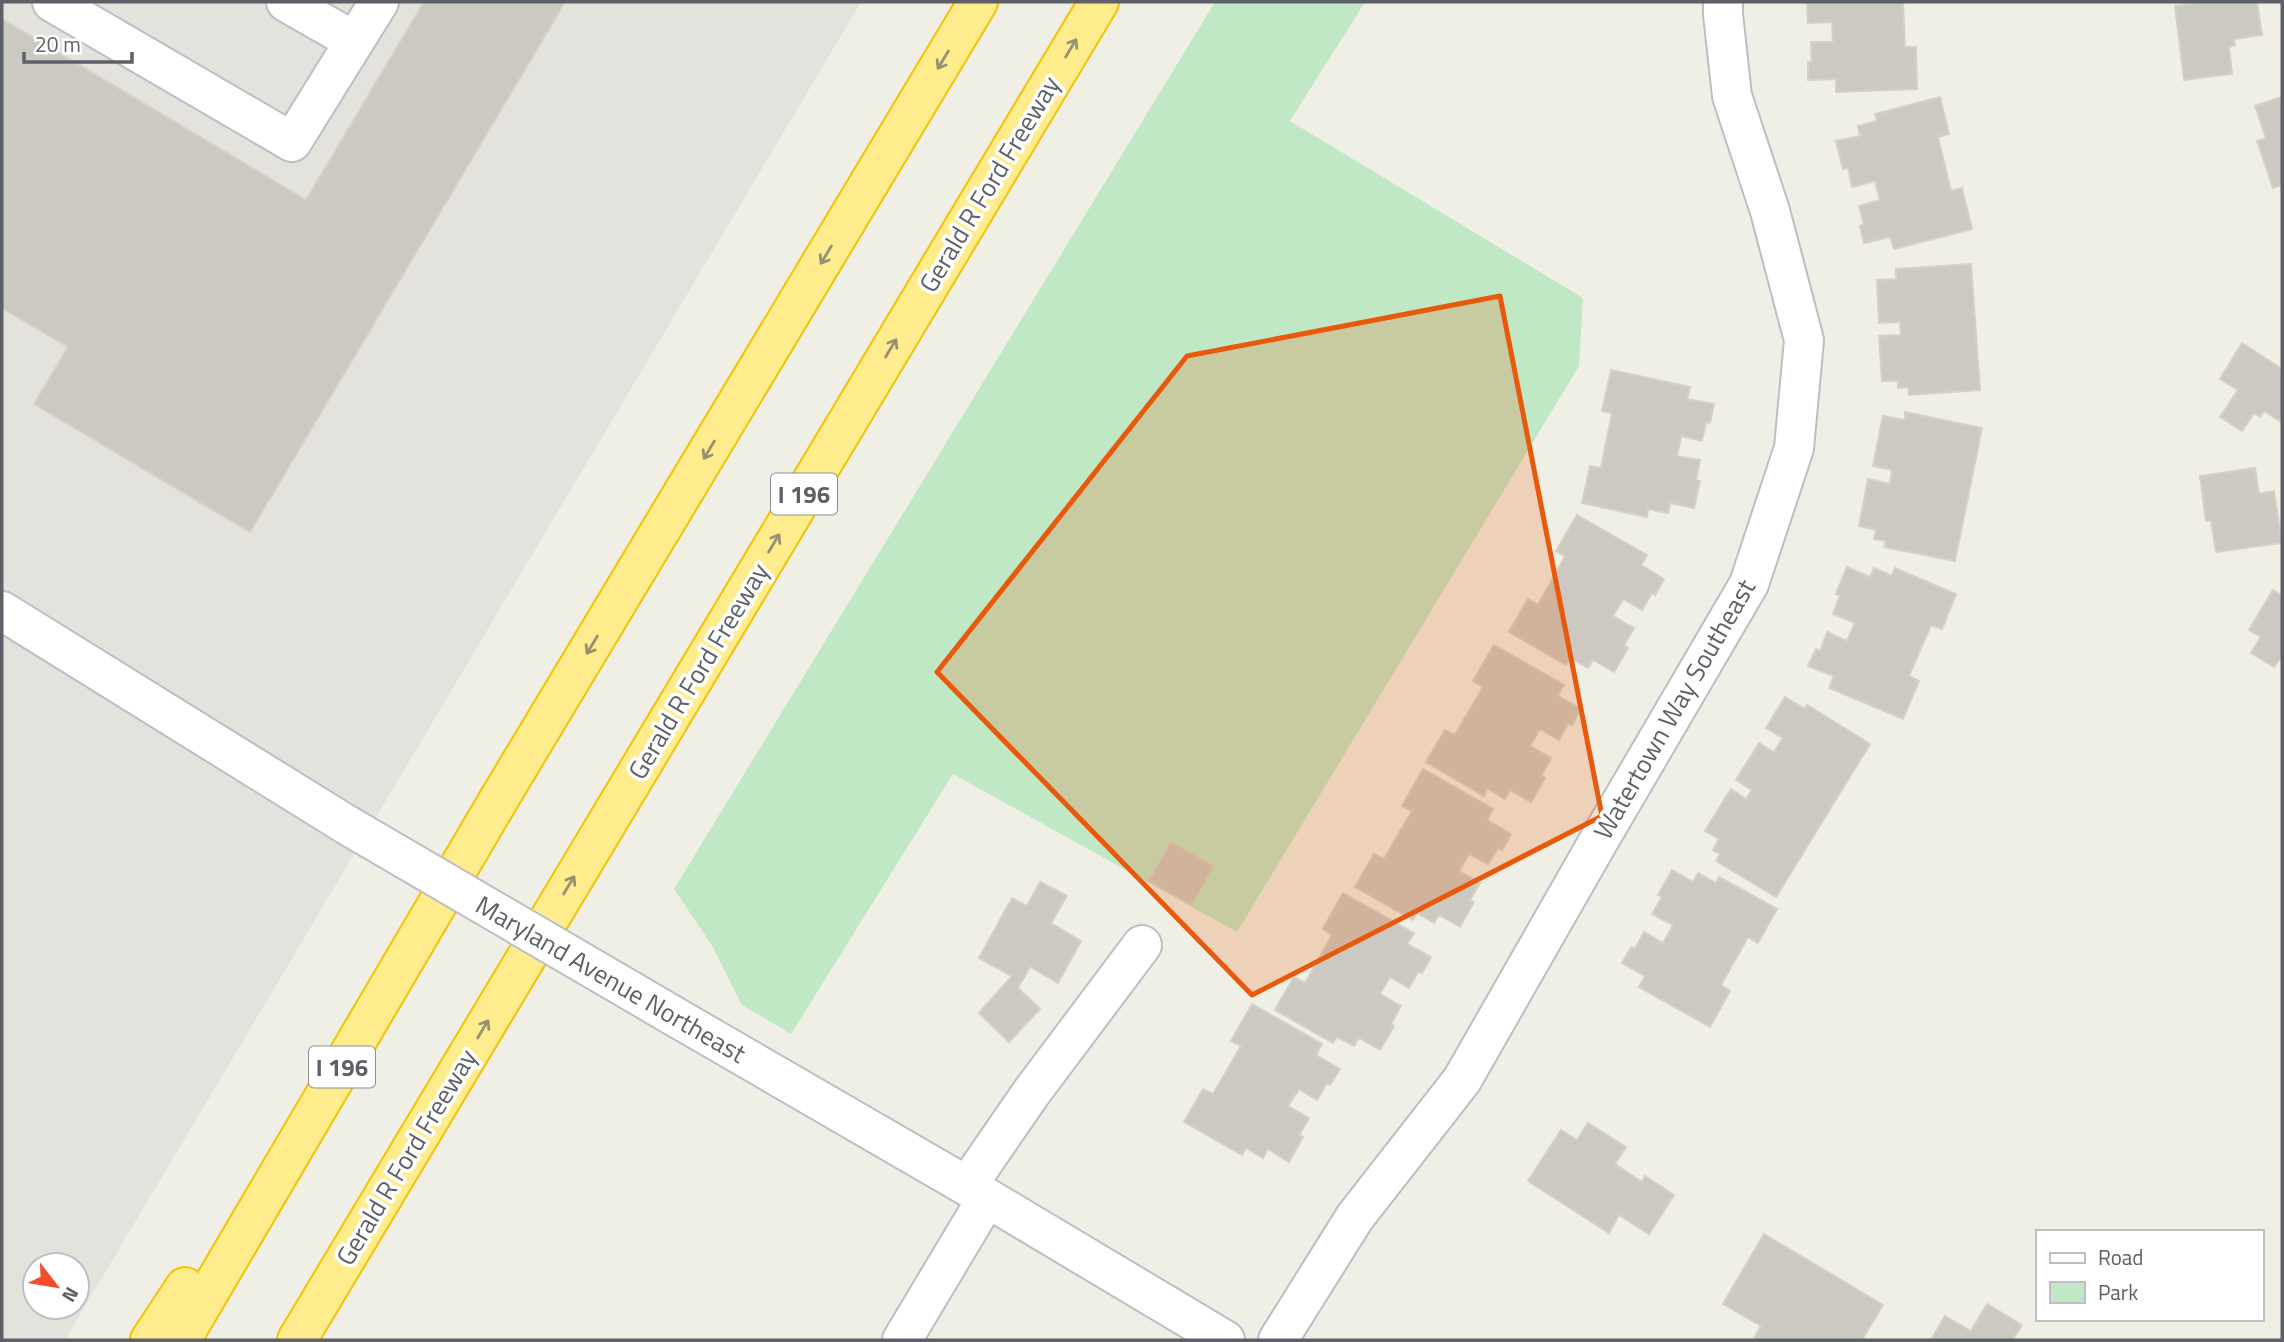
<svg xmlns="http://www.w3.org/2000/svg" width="2284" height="1342" viewBox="0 0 2284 1342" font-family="'Titillium Web',sans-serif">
<rect width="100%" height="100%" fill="#f0efe5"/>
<path fill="#e4e2dd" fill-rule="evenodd" d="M2,2H861L65,1340H2ZM35,1265H77V1307H35Z"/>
<path fill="#c1e8c5" d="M1215,2H1365L1290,121L1583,298L1579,366L1237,932L953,774L791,1034L742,1005L713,947L674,889Z"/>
<g fill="#cbc9c2" stroke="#d5d1c3" stroke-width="2">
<path d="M424,2H565L250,532L34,404L68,347L2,308V19L306,200Z"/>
<path d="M1803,2H1903L1905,47H1916L1917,89L1836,92V79L1808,80V62H1812L1811,42H1833L1832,22L1808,23L1807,3Z"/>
<path d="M2210,2H2257L2262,35L2234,39L2235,45L2229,47L2232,74L2184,80L2175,6Z"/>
<path d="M1940,97L1949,134L1938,137L1951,191L1962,188L1972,229L1894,249L1890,237L1864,243L1860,226L1864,224L1859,206L1880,200L1875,181L1852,187L1848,168L1843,169L1836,141L1860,136L1858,126L1877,121L1875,114Z"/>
<path d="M2282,97V185L2273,188L2257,141L2266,138L2255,106Z"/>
<path d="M1971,264L1980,390L1909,395L1908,387L1898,388V381H1882L1879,336L1901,335L1900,322L1879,323L1877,280L1896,279V269Z"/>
<path d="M2242,343L2282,369V417L2280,421L2264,411L2260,417L2254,413L2242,431L2220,417L2238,390L2220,379Z"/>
<path d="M1611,370L1690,387L1687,399L1714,404L1710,423L1706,422L1702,441L1681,436L1677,456L1700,460L1696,480L1700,481L1694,508L1670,503L1668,513L1648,509L1647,517L1582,503L1590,466L1601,468L1612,413L1602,411Z"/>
<path d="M1905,412L1982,428L1955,561L1884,547L1886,541L1874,539L1876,530L1859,526L1868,479L1890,484L1892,470L1873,466L1883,416L1905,420Z"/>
<path d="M2255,468L2259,494L2274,491L2282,543L2216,552L2211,520L2206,521L2200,476Z"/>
<path d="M1577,515L1647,555L1641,565L1664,579L1655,595L1652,593L1642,610L1623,599L1613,616L1634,628L1624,645L1628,648L1614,672L1593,660L1588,668L1570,658L1566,665L1509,632L1528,599L1538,605L1565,556L1556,551Z"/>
<path d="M1847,567L1870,577L1874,568L1892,576L1895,568L1956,594L1942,629L1931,625L1909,676L1919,681L1903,719L1829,688L1834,676L1808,666L1816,649L1820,651L1827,632L1847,641L1855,623L1833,614L1840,595L1836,594Z"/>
<path d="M2273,590L2282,596V656L2274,667L2251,653L2261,637L2249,630Z"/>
<path d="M1494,645L1564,685L1558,696L1581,709L1572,725L1568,723L1559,740L1540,729L1530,746L1551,758L1541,776L1545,778L1531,802L1510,790L1505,799L1487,788L1484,796L1426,762L1445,730L1455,735L1483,687L1473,681Z"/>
<path d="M1785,697L1805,709L1807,705L1870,744L1776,897L1716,861L1720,854L1713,850L1719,839L1705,831L1731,789L1746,799L1752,790L1736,780L1759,743L1774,752L1783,738L1766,728Z"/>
<path d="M1423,769L1493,809L1487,820L1511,834L1502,850L1498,848L1488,864L1469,854L1459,871L1480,883L1470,900L1474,902L1460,927L1439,915L1434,923L1417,913L1413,920L1355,887L1374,854L1384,859L1412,811L1402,806Z"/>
<path d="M1171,842L1213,866L1192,905L1149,881Z"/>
<path d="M1672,870L1693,882L1698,873L1716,883L1719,877L1777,909L1758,943L1748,937L1721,985L1730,991L1710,1027L1639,987L1645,976L1622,963L1631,947L1635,949L1644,932L1663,943L1673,925L1652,914L1662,897L1658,895Z"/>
<path d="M1040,882L1067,896L1051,923L1081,941L1058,983L1030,967L1018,988L1040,1009L1009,1042L979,1013L1012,976L979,958L1012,898L1027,906Z"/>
<path d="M1343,893L1414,933L1407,944L1431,957L1422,973L1418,972L1409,988L1390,977L1380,994L1401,1006L1391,1024L1394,1026L1380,1050L1359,1038L1354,1046L1337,1037L1333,1043L1275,1010L1294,977L1305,983L1332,935L1323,929Z"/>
<path d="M1252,1004L1322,1044L1316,1055L1340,1069L1330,1085L1327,1083L1317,1100L1299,1089L1288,1106L1309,1118L1299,1135L1303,1137L1289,1162L1268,1149L1263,1158L1246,1148L1242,1155L1184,1122L1203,1089L1213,1094L1241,1046L1231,1041Z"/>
<path d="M1588,1123L1626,1147L1615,1164L1642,1182L1645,1176L1674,1195L1649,1234L1619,1215L1609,1233L1528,1181L1561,1130L1577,1140Z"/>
<path d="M1764,1234L1883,1305L1862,1340H1753L1761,1326L1723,1304Z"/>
<path d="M1987,1304L2022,1325L2012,1340H1931L1945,1316L1971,1331Z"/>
</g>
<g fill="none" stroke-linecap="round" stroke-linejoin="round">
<g stroke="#bdbec4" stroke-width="42">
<g id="minor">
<path d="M52,2L292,142L379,2"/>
<path d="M286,2L354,41"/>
<path d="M2,611L347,825"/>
<path d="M672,1015L967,1186L1225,1340"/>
<path d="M967,1186L1031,1093L1142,945"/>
<path d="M902,1340L987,1198"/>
<path d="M1278,1340L1355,1217L1462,1080L1598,842L1749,584L1794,448L1804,340L1770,211L1732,96L1723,14V2"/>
</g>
</g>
<g stroke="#f5c100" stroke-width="42">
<g id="highway">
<path d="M150,1340L185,1287"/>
<path d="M181,1340L502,794L978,2"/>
<path d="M297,1340L1099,2"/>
</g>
</g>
<use href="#minor" stroke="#fff" stroke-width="38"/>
<use href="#highway" stroke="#ffed8d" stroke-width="38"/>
<g stroke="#bdbec4" stroke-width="42" stroke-linecap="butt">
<path id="minor-bridge" d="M347,825L672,1015"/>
</g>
<use href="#minor-bridge" stroke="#fff" stroke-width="38"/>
</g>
<defs><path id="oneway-shaft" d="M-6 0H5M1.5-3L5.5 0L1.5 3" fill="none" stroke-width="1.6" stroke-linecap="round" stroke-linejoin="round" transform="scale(1.75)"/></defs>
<g stroke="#969174">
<use href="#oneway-shaft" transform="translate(1071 48) rotate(-59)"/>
<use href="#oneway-shaft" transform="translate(943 60) rotate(121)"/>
<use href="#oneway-shaft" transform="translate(826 255) rotate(121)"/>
<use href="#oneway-shaft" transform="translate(891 348) rotate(-59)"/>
<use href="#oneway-shaft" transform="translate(709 450) rotate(121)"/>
<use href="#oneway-shaft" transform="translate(774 543) rotate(-59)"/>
<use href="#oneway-shaft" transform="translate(592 645) rotate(121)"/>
<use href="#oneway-shaft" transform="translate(569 885) rotate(-59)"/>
<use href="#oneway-shaft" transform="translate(483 1029) rotate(-59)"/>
</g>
<path fill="#e8590c" fill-opacity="0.2" stroke="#e8590c" stroke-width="5" stroke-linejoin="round" d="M1500,296L1602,816L1252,995L937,672L1187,356Z"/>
<g text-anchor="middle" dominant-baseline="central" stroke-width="7" stroke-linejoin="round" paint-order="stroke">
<g fill="#fff" stroke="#8e9094" stroke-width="2">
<rect x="771" y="473.5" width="66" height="41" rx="5"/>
<rect x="309" y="1046.5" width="66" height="41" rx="5"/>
</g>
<g font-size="24" font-weight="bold" fill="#5d6066">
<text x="804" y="494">I 196</text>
<text x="342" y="1067">I 196</text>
</g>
<g font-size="26" fill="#5d6066" stroke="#fff">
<text transform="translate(989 184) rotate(-59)">Gerald R Ford Freeway</text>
<text transform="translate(698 671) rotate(-59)">Gerald R Ford Freeway</text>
<text transform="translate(1674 709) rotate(-60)">Watertown Way Southeast</text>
<text transform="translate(611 979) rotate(30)">Maryland Avenue Northeast</text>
<text transform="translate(406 1157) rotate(-59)">Gerald R Ford Freeway</text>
</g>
</g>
<rect width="2284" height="1342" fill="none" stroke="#5d6066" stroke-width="7"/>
<rect x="2036" y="1230" width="228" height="91" fill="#ffffff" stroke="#bebfc2" stroke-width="2"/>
<rect x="2050" y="1253" width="35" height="10" fill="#ffffff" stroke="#bebfc2" stroke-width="2"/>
<text x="2098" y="1265" font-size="21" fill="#5d6066">Road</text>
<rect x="2050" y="1282" width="35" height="21" fill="#c1e8c5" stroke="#bebfc2" stroke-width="2"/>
<text x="2098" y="1300" font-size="21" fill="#5d6066">Park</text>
<g transform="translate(56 1286) rotate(121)"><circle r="33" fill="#ffffff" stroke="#bebfc2" stroke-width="2"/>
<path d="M0-5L12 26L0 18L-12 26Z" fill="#f04e2b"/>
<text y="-10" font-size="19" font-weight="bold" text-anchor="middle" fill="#5d6066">N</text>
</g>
<path d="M24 52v10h108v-10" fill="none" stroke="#5d6066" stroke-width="3.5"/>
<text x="35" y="52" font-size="21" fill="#5d6066" stroke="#ffffff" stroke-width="5" paint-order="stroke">20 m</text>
</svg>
